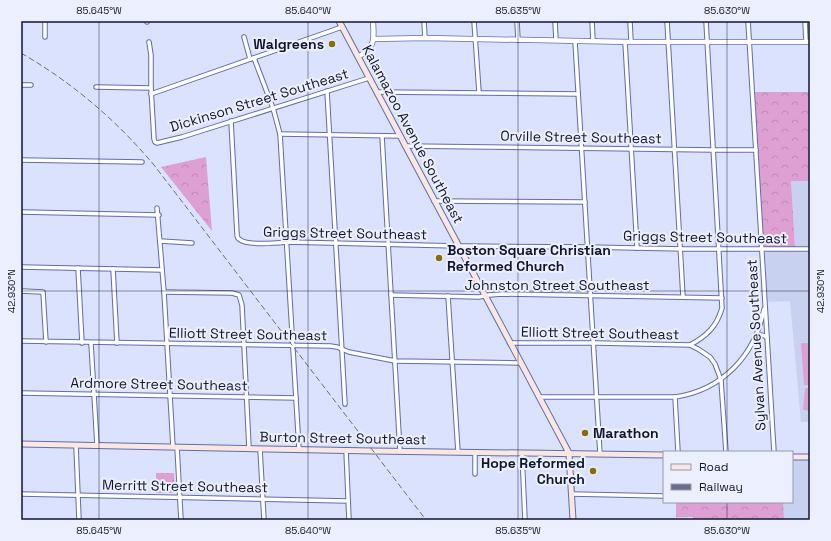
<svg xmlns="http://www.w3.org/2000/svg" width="831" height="541" viewBox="0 0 831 541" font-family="'Space Grotesk',sans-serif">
<defs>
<pattern id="forest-crowns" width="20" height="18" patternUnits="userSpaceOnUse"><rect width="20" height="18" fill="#dea0d2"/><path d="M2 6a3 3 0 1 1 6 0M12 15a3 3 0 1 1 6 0" fill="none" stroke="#bd89b5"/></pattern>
</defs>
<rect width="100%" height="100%" fill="#dae2fe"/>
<g fill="#c9d1f0">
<path d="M791,181H810V247H795Z"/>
<path d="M766,252H810V422H801L790,301L767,302L765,254Z"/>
<path d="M792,460H810V520H693V517L676,518L677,502H792Z"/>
</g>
<g fill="url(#forest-crowns)">
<path d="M755,92H810V181H791L795,247H767L764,245L756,155Z"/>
<path d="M206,157L212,231L161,167Z"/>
<path d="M156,473H174L175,493H156Z"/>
<path d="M676,502H783L784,520H693V517H676Z"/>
</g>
<g fill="#dea0d2">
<path d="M801,343H810V385H804Z"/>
<path d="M807,388H810V411L804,410L803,409L805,389Z"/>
<path d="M688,502H693C693,520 708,520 721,520H697C691,515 688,509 688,502Z"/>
</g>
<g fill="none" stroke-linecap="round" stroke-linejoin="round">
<g stroke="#606dab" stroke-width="5.5">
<g id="minor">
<path d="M45,21V37"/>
<path d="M147,21V22"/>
<path d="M424,21L425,38"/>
<path d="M474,21L479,92"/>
<path d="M517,21L518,40"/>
<path d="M555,21L556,40"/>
<path d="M592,21L593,41"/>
<path d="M630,21L631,42"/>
<path d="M667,21L683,297"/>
<path d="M748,21L774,452"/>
<path d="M805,21L806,42"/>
<path d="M244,37L250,59"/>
<path d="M575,41L600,454"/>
<path d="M149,42L151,55V88L154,139L155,142L157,143L182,137L369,78"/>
<path d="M625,42L637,248"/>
<path d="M254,58L273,108L280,134L299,449"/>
<path d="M21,85H31"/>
<path d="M96,87L151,88"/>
<path d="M327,91L345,404"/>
<path d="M377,92L578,94"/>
<path d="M151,94L342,27"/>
<path d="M231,121L237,234C237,236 237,238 239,239C246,246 277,243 287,242L459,246L587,247L684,249H810"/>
<path d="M280,134L400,136"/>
<path d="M382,136L400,452"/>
<path d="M405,146L713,150H756"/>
<path d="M21,160L142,162"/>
<path d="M434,201L585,202"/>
<path d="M157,208L164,292L173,447"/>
<path d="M21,212L159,215"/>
<path d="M160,241L192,243"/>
<path d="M21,267L162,270"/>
<path d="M78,268L82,343"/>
<path d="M113,269L117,343"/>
<path d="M21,291L43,292L46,342"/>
<path d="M164,292L232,293L239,295L242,305L249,448"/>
<path d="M391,295L479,297L489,295L502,294L722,298"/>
<path d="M448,296L458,452"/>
<path d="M756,337C760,334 763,334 767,338"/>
<path d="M21,341L330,346L337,347L349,352L395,361L521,363"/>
<path d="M91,343L97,445"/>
<path d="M510,343H597L690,345L698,349L710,357L715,364L721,380L726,452"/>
<path d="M690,345C707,336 717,326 722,308L706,21"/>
<path d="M21,393L296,398"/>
<path d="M539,397H675C723,390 755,355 764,309"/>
<path d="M675,397L678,452"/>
<path d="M76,445L79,520"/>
<path d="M177,447L181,520"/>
<path d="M260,449L264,520"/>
<path d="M346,450L349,520"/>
<path d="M475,452V474"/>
<path d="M522,453L525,520"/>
<path d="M21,494L348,501"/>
<path d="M572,494L664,496"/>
</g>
</g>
<g stroke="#606dab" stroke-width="6">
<g id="tertiary">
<path d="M374,39L425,38L631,42H810"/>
<path d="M358,57C376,46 374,40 373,21"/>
</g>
</g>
<g stroke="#606dab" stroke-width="7">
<g id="secondary">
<path d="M339,21L569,453L573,520"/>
<path d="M21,444L373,451L664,455"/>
<path d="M792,457H810"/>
</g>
</g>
<use href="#minor" stroke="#fff" stroke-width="3.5"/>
<use href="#tertiary" stroke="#fff" stroke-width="4.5"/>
<use href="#secondary" stroke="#fbe7e2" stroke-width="5"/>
<path stroke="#686e89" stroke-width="1" stroke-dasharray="6 3" stroke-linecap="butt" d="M21,53C73,83 116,120 154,165L426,520"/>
</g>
<path fill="none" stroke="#11162f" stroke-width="1" stroke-opacity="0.45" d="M99,21V520M308,21V520M518,21V520M727,21V452M21,291H810M727,502V520"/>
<g fill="#856e0b" stroke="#ecf0fe" stroke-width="1.5">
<circle cx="332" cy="44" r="4"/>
<circle cx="439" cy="258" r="4"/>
<circle cx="585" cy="433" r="4"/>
<circle cx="593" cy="471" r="4"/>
</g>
<g text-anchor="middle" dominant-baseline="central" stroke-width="4" stroke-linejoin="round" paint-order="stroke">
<g font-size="14" font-weight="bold" fill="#11162f" stroke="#ecf0fe" text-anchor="end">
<text x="324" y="44">Walgreens</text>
<text x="447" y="250" text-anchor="start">Boston Square Christian<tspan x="447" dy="16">Reformed Church</tspan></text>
<text x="593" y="433" text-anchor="start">Marathon</text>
<text x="585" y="463">Hope Reformed<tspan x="585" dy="16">Church</tspan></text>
</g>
<g font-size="14" fill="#11162f" stroke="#ecf0fe">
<text transform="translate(259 100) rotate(-17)">Dickinson Street Southeast</text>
<text transform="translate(413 134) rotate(62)">Kalamazoo Avenue Southeast</text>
<text transform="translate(581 137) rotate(1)">Orville Street Southeast</text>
<text transform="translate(345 233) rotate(1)">Griggs Street Southeast</text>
<text transform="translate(705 237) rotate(1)">Griggs Street Southeast</text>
<text x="557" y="285">Johnston Street Southeast</text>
<text transform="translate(600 333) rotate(1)">Elliott Street Southeast</text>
<text transform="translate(248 334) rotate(1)">Elliott Street Southeast</text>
<text transform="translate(756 345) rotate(-93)">Sylvan Avenue Southeast</text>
<text transform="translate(159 384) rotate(1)">Ardmore Street Southeast</text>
<text transform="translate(343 438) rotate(1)">Burton Street Southeast</text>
<text transform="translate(185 486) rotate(1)">Merritt Street Southeast</text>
</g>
</g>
<rect width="831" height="541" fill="none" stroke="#ecf0fe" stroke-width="44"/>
<rect x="663" y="451" width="130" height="52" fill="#ecf0fe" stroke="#9499ab"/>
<rect x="671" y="464" width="20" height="6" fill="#fbe7e2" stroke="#9499ab"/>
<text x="699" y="471" font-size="12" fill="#11162f">Road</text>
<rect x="671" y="484" width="20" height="6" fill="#686e89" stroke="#9499ab"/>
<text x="699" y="491" font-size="12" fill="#11162f">Railway</text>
<rect x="22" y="22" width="787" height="497" fill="none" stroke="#11162f" stroke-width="1.5"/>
<g font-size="10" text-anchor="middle" fill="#11162f">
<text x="99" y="14">85.645°W</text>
<text x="308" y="14">85.640°W</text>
<text x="518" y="14">85.635°W</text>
<text x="727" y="14">85.630°W</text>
<text transform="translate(11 291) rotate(-90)" y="4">42.930°N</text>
<text transform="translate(820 291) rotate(-90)" y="4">42.930°N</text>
<text x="99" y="534">85.645°W</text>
<text x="308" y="534">85.640°W</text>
<text x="518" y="534">85.635°W</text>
<text x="727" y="534">85.630°W</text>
</g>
</svg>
